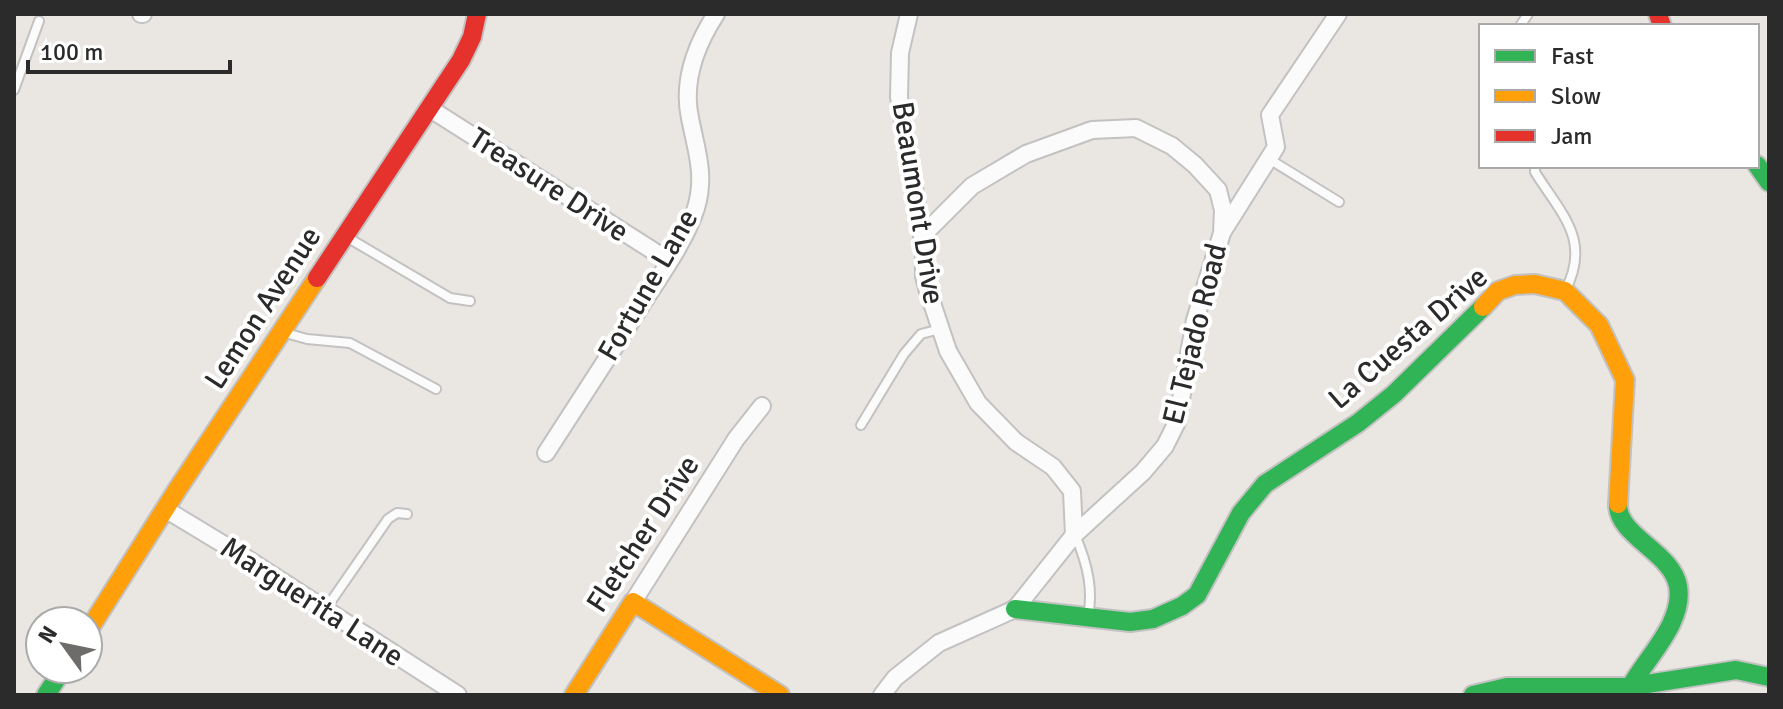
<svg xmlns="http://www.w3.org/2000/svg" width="1783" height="709" viewBox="0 0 1783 709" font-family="Signika,sans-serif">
<rect width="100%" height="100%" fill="#eae6e2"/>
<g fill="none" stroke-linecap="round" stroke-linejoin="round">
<g stroke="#c3c2c2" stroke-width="12">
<g id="lane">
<path d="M1520,26L1528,14"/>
<path d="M14,90L39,21"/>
<path d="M1269,159L1339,202"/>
<path d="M1535,166V172C1561,214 1592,240 1565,291"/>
<path d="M345,236L450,298L470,301"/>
<path d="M282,332L307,339L350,343L436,389"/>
<path d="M861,425L904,354L921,334L940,329"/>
<path d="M1075,535C1086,560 1094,589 1088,615"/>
<path d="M325,610L388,519L397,513L407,514"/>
</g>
</g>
<g stroke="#c3c2c2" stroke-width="20">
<g id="street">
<path d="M141,14H143"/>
<path d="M909,14L900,53L899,97L924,248V276L927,288L948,351L978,403L1016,442L1053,467L1072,491L1074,535"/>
<path d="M429,108L669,261"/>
<path d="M1223,231L1276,147L1270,115L1338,14"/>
<path d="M546,453C577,405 608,357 639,309C659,277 684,244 696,208C706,175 696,149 690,118C682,81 696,45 716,14"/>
<path d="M165,509L246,558L458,695"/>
<path d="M633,602L736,439L762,406"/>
<path d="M882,695L895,678L939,643L1015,609L1074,535L1143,472L1165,446L1177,422L1195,320L1222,233L1223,210L1218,190L1195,165L1172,146L1136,128L1092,130L1026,154L972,186L922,236"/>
</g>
</g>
<g stroke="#c3c2c2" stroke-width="22">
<g id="fast">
<path d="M1757,165L1769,182"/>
<path d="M1618,504C1617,536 1672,552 1678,586C1685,625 1641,662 1626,695"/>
<path d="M1015,609L1130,622L1153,619L1182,606L1197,595L1241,513L1265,484L1358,423L1394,394L1483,307"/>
<path d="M46,695L63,669"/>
<path d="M1473,695L1507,687H1628L1736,670L1769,677"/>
</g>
</g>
<g stroke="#c3c2c2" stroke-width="22">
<g id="slow">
<path d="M1483,307L1498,291L1515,285L1535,284L1565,291L1599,325L1625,380L1618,504"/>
<path d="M88,631L177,490L317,278"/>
<path d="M574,695L633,602L780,695"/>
</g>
</g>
<g stroke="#c3c2c2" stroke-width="22">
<g id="jam">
<path d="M1658,14L1662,26"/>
<path d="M317,278L461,60L472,37L477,14"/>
</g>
</g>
<use href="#lane" stroke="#fcfbfb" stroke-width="8"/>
<use href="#street" stroke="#fcfbfb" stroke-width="16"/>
<use href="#fast" stroke="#30b455" stroke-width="18"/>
<use href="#slow" stroke="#ff9f0a" stroke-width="18"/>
<use href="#jam" stroke="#e5322d" stroke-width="18"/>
</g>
<g text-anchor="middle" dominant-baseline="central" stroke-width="8" stroke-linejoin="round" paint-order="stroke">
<g font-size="30" fill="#2b2b2b" stroke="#fff">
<text transform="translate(549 185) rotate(33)">Treasure Drive</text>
<text transform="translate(918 203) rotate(81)">Beaumont Drive</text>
<text transform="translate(648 285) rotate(-60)">Fortune Lane</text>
<text transform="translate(263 308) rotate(-57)">Lemon Avenue</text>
<text transform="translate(1195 334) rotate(-76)">El Tejado Road</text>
<text transform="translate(1408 338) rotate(-41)">La Cuesta Drive</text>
<text transform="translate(643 534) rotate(-57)">Fletcher Drive</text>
<text transform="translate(312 602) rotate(33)">Marguerita Lane</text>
</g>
</g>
<rect width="1783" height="709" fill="none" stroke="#2b2b2b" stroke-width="32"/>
<rect x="1479" y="24" width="280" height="144" fill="#ffffff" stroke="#aaaaaa" stroke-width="2"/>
<rect x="1495" y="50" width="40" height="12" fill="#30b455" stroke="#aaaaaa" stroke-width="2"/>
<text x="1551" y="64" font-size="24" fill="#2b2b2b">Fast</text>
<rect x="1495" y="90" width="40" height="12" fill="#ff9f0a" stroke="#aaaaaa" stroke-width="2"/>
<text x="1551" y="104" font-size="24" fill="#2b2b2b">Slow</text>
<rect x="1495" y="130" width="40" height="12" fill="#e5322d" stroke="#aaaaaa" stroke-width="2"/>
<text x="1551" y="144" font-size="24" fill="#2b2b2b">Jam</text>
<g transform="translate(64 645) rotate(303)"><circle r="38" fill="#ffffff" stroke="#aaaaaa" stroke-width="2"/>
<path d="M0-6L14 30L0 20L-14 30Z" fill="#6e6c6b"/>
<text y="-12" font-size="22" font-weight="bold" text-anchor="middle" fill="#2b2b2b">N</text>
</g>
<path d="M28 60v12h202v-12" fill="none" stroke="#2b2b2b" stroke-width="4"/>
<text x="40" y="60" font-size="24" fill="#2b2b2b" stroke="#ffffff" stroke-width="6" paint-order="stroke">100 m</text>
</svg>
